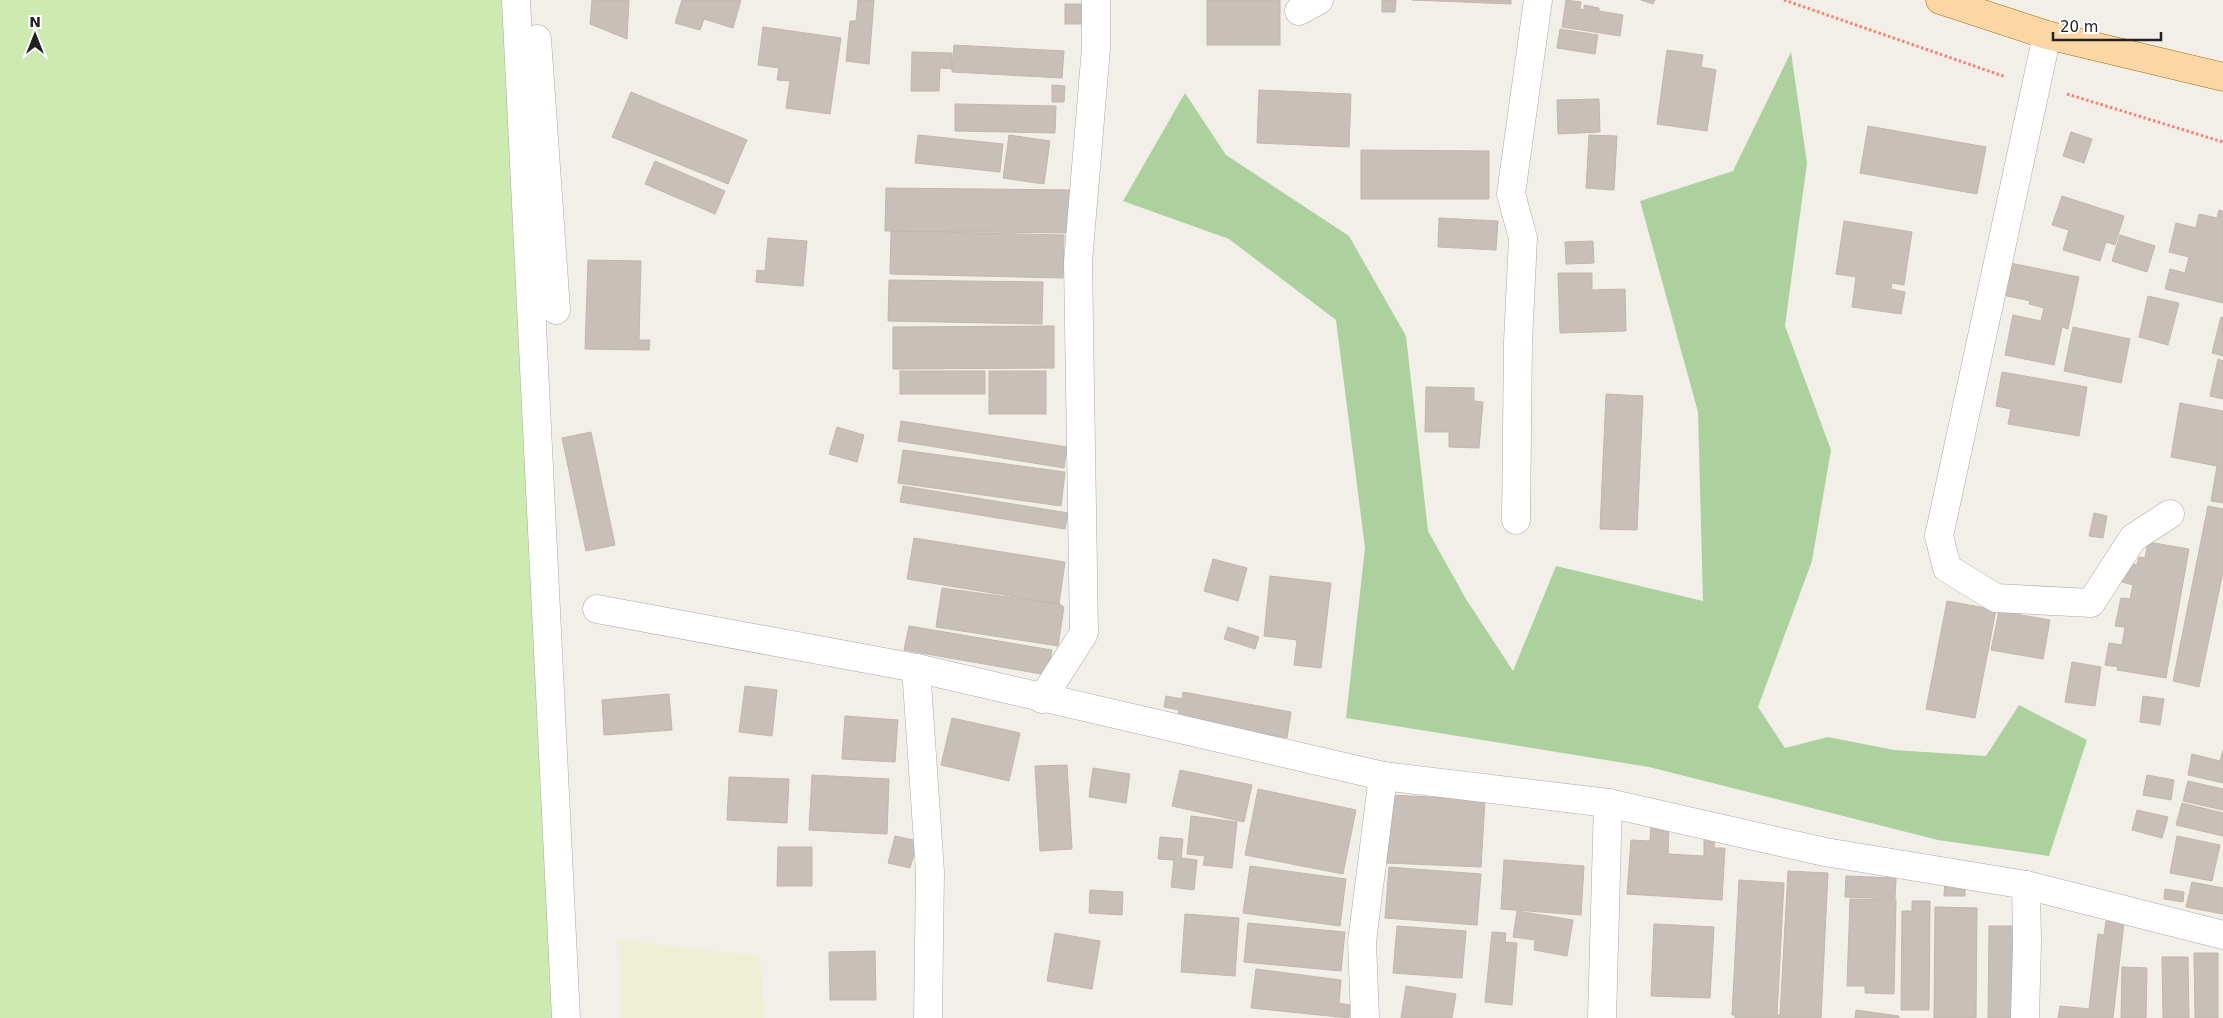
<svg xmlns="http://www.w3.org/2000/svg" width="2223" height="1018" viewBox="0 0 2223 1018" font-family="'DejaVu Sans',sans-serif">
<rect width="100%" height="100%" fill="#f2efe9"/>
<path fill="#eef0d5" d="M619,940L760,956L764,1018H620Z"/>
<path fill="#cdebb0" d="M0,0H526L580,1018H0Z"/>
<path fill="#add19e" d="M1791,52L1807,163L1785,326L1831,450L1812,561L1758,707L1785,748L1828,737L1894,750L1986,756L2019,705L2087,740L2049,856L1938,840L1649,767L1346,718L1365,548L1336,320L1229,239L1123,201L1185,93L1226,155L1349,236L1406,336L1428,531L1466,599L1513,671L1556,566L1703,601L1698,412L1640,201L1733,171Z"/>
<g fill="#c7bfb8" stroke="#c4b6ab">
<path d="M592,0H629L627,39L590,24Z"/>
<path d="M682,0H741L733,28L704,19L700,30L675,23Z"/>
<path d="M858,0H874L869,64L846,61L850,21H856Z"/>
<rect x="1207" y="0" width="73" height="45"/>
<path d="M1382,0H1396L1395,12H1382Z"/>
<path d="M1412,0H1511V4Z"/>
<path d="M1566,0L1581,2L1580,9L1584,10V5L1599,8V11L1623,15L1620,36L1562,27Z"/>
<path d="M1641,0H1655L1653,4Z"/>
<rect x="1065" y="4" width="16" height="20"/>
<path d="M763,27L841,38L830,114L786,108L790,81L777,80L779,68L758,65Z"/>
<path d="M1560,29L1598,35L1595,54L1557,48Z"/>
<path d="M954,45L1064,51L1062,78L952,72Z"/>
<path d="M1667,50L1703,55L1701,67L1716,70L1707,131L1657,124Z"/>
<path d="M912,52L952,53V69L940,68L939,91H911Z"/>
<path d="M1052,85L1065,86L1064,102H1052Z"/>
<path d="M1259,90L1351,94L1349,147L1257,143Z"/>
<path d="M631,92L747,140L728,184L612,137Z"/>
<path d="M1599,99L1600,132L1558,134L1557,100Z"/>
<path d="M955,104L1056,106L1055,133L955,131Z"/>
<path d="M1868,126L1986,147L1977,194L1860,173Z"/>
<path d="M2071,132L2092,139L2084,163L2063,156Z"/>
<path d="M918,135L1003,144L1000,172L915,163Z"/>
<path d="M1009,135L1050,141L1044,184L1003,178Z"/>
<path d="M1589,135L1617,136L1614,190L1586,188Z"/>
<path d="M1361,150L1489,151V199H1361Z"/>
<path d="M655,161L725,191L715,214L645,184Z"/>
<path d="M886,188L1074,190L1073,233L885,231Z"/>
<path d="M2062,196L2124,216L2115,245L2106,242L2100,261L2063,250L2069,230L2052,225Z"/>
<path d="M2219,210L2223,211V303L2165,289L2170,269L2185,273L2189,257L2169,252L2176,223L2196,228L2199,214L2217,218Z"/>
<path d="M1439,218L1498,221L1496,250L1438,247Z"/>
<path d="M1844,221L1912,232L1904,285L1892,283L1891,289L1905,292L1901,314L1852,307L1856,277L1836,274Z"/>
<path d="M891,231L1064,235L1063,278L890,274Z"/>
<path d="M2120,235L2155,246L2147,272L2112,261Z"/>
<path d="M768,238L807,241L803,286L756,282L757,270L765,271Z"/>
<path d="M1593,241L1594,263L1566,264L1565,242Z"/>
<path d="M588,260L641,261L639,340H650L649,350L585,349Z"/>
<path d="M2010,263L2079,277L2068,329L2062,327L2054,365L2005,355L2013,315L2041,321L2044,308L2029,304L2030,301L2003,295Z"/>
<path d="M1558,273H1592V290L1625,289L1626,331L1560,333Z"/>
<path d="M889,280L1043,282L1042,324L888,321Z"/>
<path d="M2148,296L2179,303L2168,345L2139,337Z"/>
<path d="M2221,317L2223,318V356L2212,353Z"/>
<path d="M1054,326V368L893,369V327Z"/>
<path d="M2073,327L2130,339L2121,383L2064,371Z"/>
<path d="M2218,359L2223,361V399L2210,396Z"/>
<rect x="900" y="371" width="85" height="23"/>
<rect x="989" y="371" width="57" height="43"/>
<path d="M2002,372L2087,387L2079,436L2008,424L2011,409L1996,406Z"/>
<path d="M1426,387L1474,388V401L1483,402L1479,448L1449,447V432H1425Z"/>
<path d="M1606,394L1643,396L1637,530L1600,529Z"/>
<path d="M2180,403L2223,411V503L2211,501L2217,466L2171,457Z"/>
<path d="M901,421L1067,447L1064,468L898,441Z"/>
<path d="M837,427L864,435L857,462L829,454Z"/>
<path d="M591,432L615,545L586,551L562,438Z"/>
<path d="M903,450L1065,472L1061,506L898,483Z"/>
<path d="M903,486L1068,513L1065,529L900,502Z"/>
<path d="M2208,506L2223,509V572L2199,687L2173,681Z"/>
<path d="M2094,513L2107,516L2103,538L2089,536Z"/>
<path d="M914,538L1065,562L1059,604L907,579Z"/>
<path d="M2148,542L2189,549L2166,678L2117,670L2118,667L2105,665L2109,643L2122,645L2125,627L2115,626L2121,598L2130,599L2133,585L2122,582L2125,563L2137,565L2139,557L2145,558Z"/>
<path d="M1213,559L1247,568L1238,601L1204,591Z"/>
<path d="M1270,576L1331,583L1321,668L1294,665L1297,640L1264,636Z"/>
<path d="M942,588L1059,604L1064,607L1058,646L936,627Z"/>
<path d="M1947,601L1996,610L1975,718L1926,709Z"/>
<path d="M1999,611L2050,620L2043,659L1991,650Z"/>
<path d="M909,626L1052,650L1047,675L904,650Z"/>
<path d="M1228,627L1259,637L1255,649L1224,639Z"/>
<path d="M2072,662L2101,667L2095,706L2065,702Z"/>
<path d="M745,686L777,690L772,736L739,732Z"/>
<path d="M1183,692L1291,712L1287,738L1178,718L1179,710L1164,707L1166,696L1182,699Z"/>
<path d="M669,694L672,730L604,735L602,700Z"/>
<path d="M2143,696L2164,699L2160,725L2140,722Z"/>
<path d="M845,716L898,720L895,762L842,759Z"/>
<path d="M952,718L1020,733L1009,781L941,765Z"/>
<path d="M2223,750V783L2188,775L2192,754L2220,761Z"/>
<path d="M1067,765L1072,849L1040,851L1035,766Z"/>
<path d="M1093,768L1130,774L1126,803L1089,797Z"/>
<path d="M1180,770L1252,785L1244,822L1172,806Z"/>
<path d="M812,775L889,779L887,834L809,830Z"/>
<path d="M2147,775L2174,780L2171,800L2143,795Z"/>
<path d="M729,777L789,779L787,823L727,820Z"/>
<path d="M2188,781L2223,789V810L2183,801Z"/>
<path d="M1258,789L1356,810L1343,874L1245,855Z"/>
<path d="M1391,795L1485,800L1481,867L1387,863Z"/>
<path d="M2182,803L2223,813V836L2176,825Z"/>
<path d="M2137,810L2168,817L2162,838L2132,830Z"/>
<path d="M1191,816L1237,822L1232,868L1203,865L1205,856L1187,854Z"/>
<path d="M1651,826L1669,827L1668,854L1704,856V838L1715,839L1714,848H1725L1722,900L1627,894L1631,840L1650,841Z"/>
<path d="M895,836L918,841L910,868L888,863Z"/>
<path d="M2177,836L2220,845L2212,881L2170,873Z"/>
<path d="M1160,837L1183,839L1181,858L1197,860L1194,890L1171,887L1174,860L1158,859Z"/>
<path d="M778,847H812V886H777Z"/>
<path d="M1504,860L1584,866L1581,915L1501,909Z"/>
<path d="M1250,866L1346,879L1340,926L1243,913Z"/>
<path d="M1389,867L1481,874L1477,925L1385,918Z"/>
<path d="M1788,871L1828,873L1821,1018H1735V1015H1732L1739,880L1784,883L1777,1015H1780Z"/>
<path d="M1846,876L1896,878L1895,899L1845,897Z"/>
<path d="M1945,880H1965V896H1944Z"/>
<path d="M2192,882L2223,888V914L2186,907Z"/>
<path d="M2165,889L2184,892L2183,902L2164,899Z"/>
<path d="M1090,890L1123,892L1122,915L1089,913Z"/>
<path d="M1850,899L1896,900L1894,994L1865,993V986H1847Z"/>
<path d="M1912,901H1930L1929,1010H1901L1902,911H1912Z"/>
<path d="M1935,907L1977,908L1976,1018H1934Z"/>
<path d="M1517,911L1573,920L1567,956L1534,950L1535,940L1513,937Z"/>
<path d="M1185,914L1239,918L1235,976L1181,972Z"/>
<path d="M2106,921L2124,923L2113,1018H2058L2060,1006L2089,1009L2098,934L2104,935Z"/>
<path d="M1248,923L1345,932L1341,971L1244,962Z"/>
<path d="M1654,924L1714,927L1710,998L1651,996Z"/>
<path d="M1397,926L1466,931L1462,978L1393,973Z"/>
<path d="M1989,926H2018L2016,1018H1988Z"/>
<path d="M1492,932L1506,933L1505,942L1517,943L1512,1005L1485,1002Z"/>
<path d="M1055,933L1100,941L1092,989L1047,981Z"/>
<path d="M875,951L876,1000H830L829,952Z"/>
<path d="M2194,953H2218V1018H2195Z"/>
<path d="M2162,957H2188L2189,1018H2163Z"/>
<path d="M2122,967L2147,968L2146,1018H2121Z"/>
<path d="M1256,969L1341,980L1339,1003L1350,1005L1349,1018L1251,1008Z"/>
<path d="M1406,986L1456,994L1452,1018H1401Z"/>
<path d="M1856,1010L1899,1016V1018H1855Z"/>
</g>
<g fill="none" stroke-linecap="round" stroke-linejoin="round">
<g stroke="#a9a9a9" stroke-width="29">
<g id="minor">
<path d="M516,0L566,1018"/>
<path d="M1299,11L1319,0"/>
<path d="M2047,35L1939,536L1947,568L1996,598L2091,603L2133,538L2170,514"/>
<path d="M537,39L556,310"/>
<path d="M1516,520L1518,342L1523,238L1511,194L1538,0"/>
<path d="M597,609L916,668L1383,776L1608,803L1825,852L2026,885L2223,935"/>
<path d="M916,668L930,872L928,1018"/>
<path d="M1042,699L1084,633L1078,262L1096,48V0"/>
<path d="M1365,1018L1362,942L1383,776"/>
<path d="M1602,1018L1608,803"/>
<path d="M2025,1018L2027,942L2026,885"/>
</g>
</g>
<g stroke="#a06b00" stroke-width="29">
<path id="major" d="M1940,0L2047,35L2223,77"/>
</g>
<g stroke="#fa8072" stroke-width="3" stroke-dasharray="2.5 2.5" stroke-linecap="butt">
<path d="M1784,0L2006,77"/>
<path d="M2067,94L2223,142"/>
</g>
<use href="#minor" stroke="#fff" stroke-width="28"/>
<use href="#major" stroke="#fcd6a4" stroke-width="28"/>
</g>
<g transform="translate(35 35)" stroke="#ffffff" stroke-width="4" paint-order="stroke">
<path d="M0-4L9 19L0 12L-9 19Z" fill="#222222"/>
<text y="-8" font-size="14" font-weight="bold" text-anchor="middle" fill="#222222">N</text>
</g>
<path d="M2053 32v8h108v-8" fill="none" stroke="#222222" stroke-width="2.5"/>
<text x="2060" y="32" font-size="15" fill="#222222" stroke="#ffffff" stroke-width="4" paint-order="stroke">20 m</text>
</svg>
